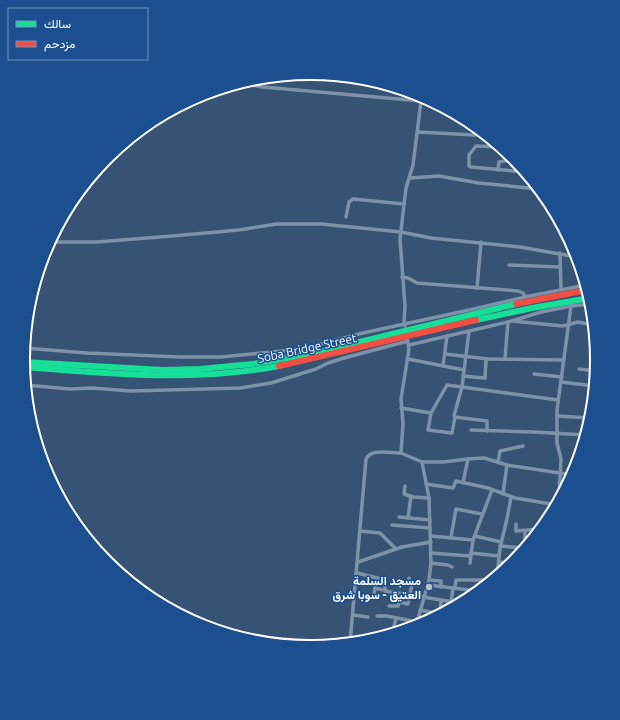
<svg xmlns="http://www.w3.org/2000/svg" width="620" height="720" viewBox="0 0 620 720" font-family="Ubuntu,Vazirmatn,sans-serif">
<rect width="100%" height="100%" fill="#365274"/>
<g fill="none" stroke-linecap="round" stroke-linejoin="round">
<g stroke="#7d92a8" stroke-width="3.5">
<path d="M241,83L263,87L421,101"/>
<path d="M418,132L474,135L477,134V128"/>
<path d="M500,147L476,146L469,155V166L471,167L525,172"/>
<path d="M498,170L499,162L515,159"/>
<path d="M410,178L439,176L479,183L539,189"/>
<path d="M346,217L349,202L353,199L404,204"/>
<path d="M49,242H97L172,236L239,230L276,224H321L401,232L431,238L520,247L577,257"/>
<path d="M560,253L561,289"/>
<path d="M509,265L560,267"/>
<path d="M402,277L408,278L417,283L518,291L523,293L525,297"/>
<path d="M477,288L481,242"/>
<path d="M512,321L563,326L578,322L594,325"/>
<path d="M405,326L404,321L405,306L400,239L406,188L413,165L421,101L423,97"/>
<path d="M469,331L462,387L447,385L431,413L428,430L452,433L455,417L454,416L455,412L462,387L558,400"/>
<path d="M409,345L512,321L541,312L571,306L591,304"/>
<path d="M24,348L87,353L180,357H221L293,350L310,347L363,333L469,310L525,297L586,285"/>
<path d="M445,354L488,359L564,360"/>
<path d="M505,358L508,322"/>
<path d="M408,359L464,370"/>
<path d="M443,366L447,336"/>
<path d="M579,369L596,371"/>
<path d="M534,374L562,377"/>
<path d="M463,376L485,378L486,359"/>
<path d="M561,382L594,386"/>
<path d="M25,385L70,389L92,388L131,391L240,388L271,383L316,369L328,363L344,358L408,341"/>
<path d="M401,408L431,413"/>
<path d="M557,416L591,418"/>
<path d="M455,417L487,421V431"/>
<path d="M471,430L534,432L586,435"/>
<path d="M401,453L422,462H443L468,459L484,458L507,465L573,475"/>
<path d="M498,462L500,451L523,446"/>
<path d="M463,483L468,459"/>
<path d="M559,483L568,484"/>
<path d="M426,484L453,488L456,481L488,488L515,498L557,505"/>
<path d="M405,486L404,494L413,497L429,498"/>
<path d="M503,494L507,465"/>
<path d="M559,499L561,459L557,443V410L571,306"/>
<path d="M399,517L430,520"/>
<path d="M408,518L411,496"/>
<path d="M516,524V531L540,529"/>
<path d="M392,525L430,528"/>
<path d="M360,531L380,533L396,549"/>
<path d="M525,531V548"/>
<path d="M431,536L473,540"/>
<path d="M475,536L501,542"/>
<path d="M451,537L456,509L482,514"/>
<path d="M500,546L525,548"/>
<path d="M431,553L470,556"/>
<path d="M471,553L499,556"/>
<path d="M358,562L402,547L431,542"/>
<path d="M499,562L512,564"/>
<path d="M431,563L448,565L452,567"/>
<path d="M470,563L473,540L492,490"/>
<path d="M357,573L385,580V591L460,603"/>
<path d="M497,576L500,548L507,519L511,497"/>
<path d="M429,580L441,581V587"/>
<path d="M428,585L478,591"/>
<path d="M455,588L456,580H492"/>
<path d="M374,595L375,588L384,590"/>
<path d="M451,602L453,588"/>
<path d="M389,606H398L399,602L408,604L412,584L409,582V578"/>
<path d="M420,610L440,614"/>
<path d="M440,614L441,601"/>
<path d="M353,615L368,617"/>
<path d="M377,616H387L417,622"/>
<path d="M416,626L429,580L431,563L429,498L422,462"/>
<path d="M395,633L393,631L396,618"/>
<path d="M350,643L366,459C371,448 390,453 401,453L403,424L401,399L409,349L407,339"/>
</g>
<g stroke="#16e098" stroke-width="6">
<path d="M476,320L532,308L590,298"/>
<path d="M23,362L163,370L200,369L253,364L306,355L516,304"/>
<path d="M24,367C109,374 195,382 279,366"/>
</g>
<g stroke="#f24e42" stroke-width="6">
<path d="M516,304L587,290"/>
<path d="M279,366L476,320"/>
</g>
</g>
<circle fill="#b9c2ce" stroke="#1b4f8f" stroke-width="1.5" cx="429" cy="587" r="4"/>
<g text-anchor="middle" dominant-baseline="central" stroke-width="3" stroke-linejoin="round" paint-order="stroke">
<g font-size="12" fill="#fff" stroke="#1b4f8f">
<text transform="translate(307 348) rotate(-12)">Soba Bridge Street</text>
</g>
<g font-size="12" font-weight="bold" fill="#fff" stroke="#1b4f8f" text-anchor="end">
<text x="421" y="580">مسجد السلمة<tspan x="421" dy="14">العتيق - سوبا شرق</tspan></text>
</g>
</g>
<path d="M0 0H620V720H0ZM30 360a280 280 0 1 1 560 0a280 280 0 1 1-560 0Z" fill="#1b4f8f" fill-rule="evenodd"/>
<path fill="none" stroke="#fff" stroke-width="2" d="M30 360a280 280 0 1 1 560 0a280 280 0 1 1-560 0Z"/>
<rect x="8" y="8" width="140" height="52" fill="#1b4f8f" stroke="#7695bc"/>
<rect x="16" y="21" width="20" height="6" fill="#16e098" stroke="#7695bc"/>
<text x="44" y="28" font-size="12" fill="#ffffff">سالك</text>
<rect x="16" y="41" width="20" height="6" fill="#f24e42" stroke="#7695bc"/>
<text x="44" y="48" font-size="12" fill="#ffffff">مزدحم</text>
</svg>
